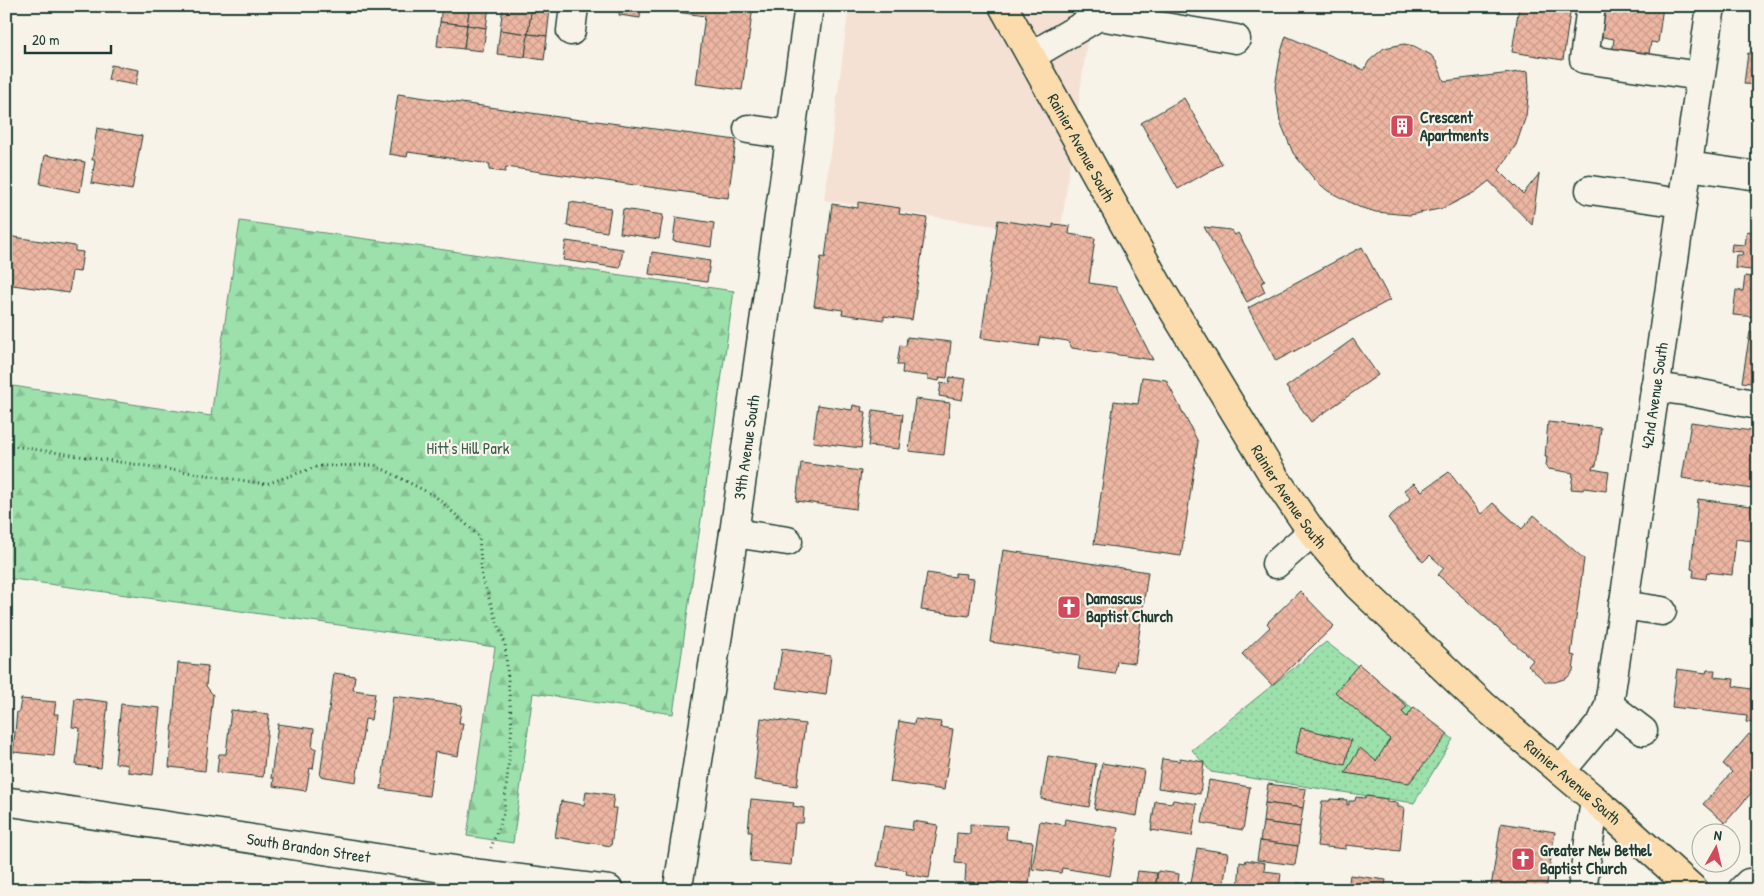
<svg xmlns="http://www.w3.org/2000/svg" width="1764" height="896" viewBox="0 0 1764 896" font-family="'Patrick Hand',sans-serif">
<defs>
<pattern id="forest-firs" width="22" height="20" patternUnits="userSpaceOnUse" patternTransform="scale(1.25)"><rect width="22" height="20" fill="#9ce0ab"/><path d="M5 1l3.5 6h-7zM16 11l3.5 6h-7z" fill="#86c194"/></pattern>
<pattern id="park-dots" width="8" height="8" patternUnits="userSpaceOnUse" patternTransform="scale(1.25)"><rect width="8" height="8" fill="#9ce0ab"/><path d="M2 2h.1M6 6h.1" fill="none" stroke="#86c194" stroke-width="1.8" stroke-linecap="round"/></pattern>
<pattern id="building-cross-hatch" width="8" height="8" patternUnits="userSpaceOnUse" patternTransform="scale(1.25)"><rect width="8" height="8" fill="#edb6a2"/><path d="M0 0l8 8M0 8l8-8" fill="none" stroke="#cb9d8c"/></pattern>
</defs>
<rect width="100%" height="100%" fill="#f7f3e8"/>
<filter id="ink" filterUnits="userSpaceOnUse"><feTurbulence type="fractalNoise" baseFrequency=".02" numOctaves="2"/><feDisplacementMap in="SourceGraphic" scale="10" xChannelSelector="R" yChannelSelector="G"/><feConvolveMatrix kernelMatrix="1 2 1 2 8 2 1 2 1" color-interpolation-filters="sRGB"/></filter>
<g filter="url(#ink)">
<path fill="#f4e1d3" d="M849,6H1092L1060,236L824,200Z"/>
<path fill="url(#forest-firs)" stroke="#5e8e70" d="M240,221L734,291L673,714L533,693L513,843L467,836L495,647L6,578V385L211,416Z"/>
<path fill="url(#park-dots)" stroke="#5e8e70" d="M1326,642L1453,739L1414,803L1211,772L1192,750Z"/>
<g fill="url(#building-cross-hatch)" stroke="#1f3d34">
<path d="M442,6H470L467,25L440,22Z"/>
<path d="M470,6H489L486,28L467,25Z"/>
<path d="M503,6H532L528,34L500,30Z"/>
<path d="M532,6L550,8L547,36L528,34Z"/>
<path d="M620,6H753L742,90L696,84L705,16L641,7L640,18L619,15Z"/>
<path d="M1519,6H1571L1563,60L1512,52Z"/>
<path d="M1603,6H1663L1658,43L1651,42L1648,59L1612,54L1614,39L1598,36Z"/>
<path d="M440,22L467,25L464,49L437,46Z"/>
<path d="M467,25L486,28L483,51L464,49Z"/>
<path d="M500,30L528,34L525,57L497,54Z"/>
<path d="M528,34L547,36L544,60L525,57Z"/>
<path d="M1286,36L1364,70L1369,61L1384,48L1404,44L1414,46L1431,55L1437,63L1444,81L1528,71L1529,87L1526,116L1516,145L1499,170L1523,194L1539,174L1532,225L1489,181L1475,192L1444,208L1410,215L1376,212L1359,207L1328,191L1315,180L1293,153L1280,121L1275,87L1281,52Z"/>
<path d="M1748,53L1758,55V85L1744,84Z"/>
<path d="M111,65L139,70L136,85L108,80Z"/>
<path d="M398,94L580,120L581,119L736,140L728,198L506,167L505,172L489,170L490,164L408,152L407,157L389,154Z"/>
<path d="M1184,98L1222,164L1178,189L1141,123Z"/>
<path d="M97,128L142,136L132,190L91,183L95,160H92Z"/>
<path d="M45,155L85,162L80,192L40,184Z"/>
<path d="M570,202L611,208L607,232L567,226Z"/>
<path d="M858,202L900,208L899,214L927,218L912,320L884,316V320L842,314L843,310L814,306L821,257L825,258L832,204L858,208Z"/>
<path d="M623,209L663,215L659,239L620,233Z"/>
<path d="M676,217L714,223L711,247L673,241Z"/>
<path d="M998,220L1053,228V224L1070,226L1069,234L1095,238L1089,283L1116,287L1153,360L1072,348L1068,341L1040,337L1038,346L981,338Z"/>
<path d="M1204,227L1231,230L1235,235L1238,233L1265,281L1261,283L1265,292L1247,302Z"/>
<path d="M1753,229H1758V271L1735,268L1736,255H1742L1743,252L1731,251L1732,244L1745,245L1747,231L1753,232Z"/>
<path d="M7,236L75,246V251L83,252L80,272L72,271L69,293L6,284Z"/>
<path d="M566,241L623,249L620,268L563,260Z"/>
<path d="M1362,247L1390,300L1276,361L1248,308Z"/>
<path d="M652,252L710,261L707,282L649,274Z"/>
<path d="M1745,276L1758,278V317L1733,315L1736,290L1743,291Z"/>
<path d="M1750,332L1758,333V384L1742,382Z"/>
<path d="M907,337L951,342L947,378L940,377L939,381L928,379V376L902,373L903,365H897L900,345L906,346Z"/>
<path d="M1353,339L1378,375L1311,422L1286,387Z"/>
<path d="M950,377L966,379L962,400L939,396L941,383L949,384Z"/>
<path d="M1142,377L1166,380L1198,442L1181,556L1094,544L1114,401L1138,404Z"/>
<path d="M915,399L950,403L944,455L909,451Z"/>
<path d="M818,405L852,410L853,405L862,407L861,411L866,412L861,448L813,442Z"/>
<path d="M873,410L903,414L899,449L868,446Z"/>
<path d="M1548,422L1601,428L1596,466H1593L1592,469L1609,472L1606,491L1584,488L1583,490L1571,489L1573,473L1548,469L1546,466L1547,457H1545Z"/>
<path d="M1691,422L1758,432V490L1682,478Z"/>
<path d="M801,463L861,471L856,509L796,501Z"/>
<path d="M1449,472L1481,514L1493,503L1522,529L1534,515L1584,559L1571,655L1575,656L1573,671L1567,678L1555,682H1546L1528,666L1533,660L1438,575L1444,568L1430,555L1423,562L1388,518L1411,498L1404,490L1414,483L1422,491Z"/>
<path d="M1698,499L1758,507V533L1755,532L1753,541L1736,539L1732,575L1707,572L1706,579L1693,577L1694,570L1691,569Z"/>
<path d="M1003,550L1148,572L1135,663L1117,661L1115,674L1078,669L1080,655L990,642Z"/>
<path d="M927,573L955,577V573L967,574L966,578L974,579L969,616L921,610Z"/>
<path d="M1300,591L1334,626L1272,685L1242,654L1270,627L1267,623Z"/>
<path d="M1757,639H1758V661H1755Z"/>
<path d="M782,649L831,656L826,695L776,688Z"/>
<path d="M178,663L208,666L206,686L213,695L205,771L169,767Z"/>
<path d="M1359,664L1407,706L1402,712L1407,717L1414,707L1448,734L1409,783L1345,773L1360,748L1376,761L1390,739L1335,692Z"/>
<path d="M1677,669L1706,673L1707,670H1715L1714,677L1734,679L1733,686L1751,689L1753,669L1758,670V724L1746,722L1747,716L1672,707Z"/>
<path d="M334,673L355,676L353,690L375,693L371,720L365,719L356,782L320,776Z"/>
<path d="M393,696L462,705L459,723H463L458,756L435,752L429,796L381,789Z"/>
<path d="M75,698L108,702L101,768L76,765L80,728L72,727Z"/>
<path d="M21,699L56,702L54,714H58L54,756L13,752L17,712H19Z"/>
<path d="M121,704L160,708L153,775L128,772V765L115,763Z"/>
<path d="M231,710L269,714L263,777L217,772L219,754H226Z"/>
<path d="M761,718L805,724L797,786L754,780Z"/>
<path d="M915,719L941,722L940,727L953,729L944,790L890,782L899,721L914,724Z"/>
<path d="M278,724L314,729L312,748H316L313,769L310,768L306,791L273,786L274,778H271Z"/>
<path d="M1301,728L1351,740L1345,765L1295,754Z"/>
<path d="M1749,734L1758,741V795L1753,791L1725,823L1703,804L1732,772L1723,764Z"/>
<path d="M1048,756L1096,764L1089,807L1041,799Z"/>
<path d="M1180,758L1204,762L1200,794L1158,788L1162,759L1180,761Z"/>
<path d="M1102,763L1144,770L1137,816L1094,809Z"/>
<path d="M1209,780L1250,787L1243,830L1202,823Z"/>
<path d="M1268,784L1306,789L1303,808L1265,803Z"/>
<path d="M586,791L614,795L612,808H616L611,846L555,837L561,801L584,805Z"/>
<path d="M1366,796L1387,799V802L1398,803V807H1404L1400,851L1346,845V849L1317,846L1322,801H1330V799L1347,800V805H1349V801H1355L1356,797L1365,798Z"/>
<path d="M751,799L794,803L793,806L804,808L803,823H795L791,865L750,861L752,832H748Z"/>
<path d="M1173,800L1197,804L1192,836L1151,830L1155,801L1172,803Z"/>
<path d="M1265,803L1303,808L1300,827L1263,822Z"/>
<path d="M1065,819L1118,828L1110,876L1062,868L1061,873L1032,869L1040,821L1064,825Z"/>
<path d="M913,821L938,825L929,878L906,874L907,870L877,866L884,826L912,830Z"/>
<path d="M1263,822L1300,827L1298,846L1260,841Z"/>
<path d="M1501,823L1555,832L1546,890H1485V887H1491Z"/>
<path d="M970,824L1007,826L1006,839L1033,842L1029,885L997,882L996,884L965,882L966,864L955,863L957,833L970,834Z"/>
<path d="M1260,841L1298,846L1295,865L1257,860Z"/>
<path d="M1197,848L1228,853L1223,889L1226,890L1190,889Z"/>
<path d="M1246,860L1265,863L1264,871L1281,873L1279,890H1238L1240,862L1245,863Z"/>
<path d="M1138,871L1157,873L1155,890H1135Z"/>
<path d="M1158,871L1179,874L1177,890H1155Z"/>
<path d="M1350,875L1386,880L1384,890H1348Z"/>
<path d="M80,883L125,890H79Z"/>
<path d="M1297,883L1334,888L1333,890H1296Z"/>
</g>
<g fill="none" stroke-linecap="round" stroke-linejoin="round">
<g stroke="#1f3d34" stroke-width="31">
<g id="minor">
<path d="M1591,6L1584,59L1700,76"/>
<path d="M571,31L574,6"/>
<path d="M1031,56L1099,16L1236,39"/>
<path d="M748,129L790,135"/>
<path d="M1688,166L1758,176"/>
<path d="M1590,190L1682,203"/>
<path d="M1655,387L1691,392L1758,405"/>
<path d="M734,533L788,541"/>
<path d="M1276,564L1312,532"/>
<path d="M1623,605L1662,611"/>
<path d="M1609,705L1643,731"/>
<path id="s1" d="M1561,771L1602,722L1609,705L1711,6"/>
<path id="s2" d="M11,802L481,874L609,890"/>
<path id="s3" d="M678,887L734,533L809,6"/>
<path d="M1582,890L1595,800"/>
<path d="M1742,890L1749,883"/>
</g>
</g>
<g stroke="#1f3d34" stroke-width="31">
<g id="major">
<path id="s4" d="M1003,6L1158,285L1275,478L1312,532L1357,585L1483,705L1595,800L1694,890"/>
</g>
</g>
<path stroke="#1f3d34" stroke-width="3" stroke-dasharray="1 4" stroke-linecap="butt" d="M6,445L266,484L319,466L375,465L435,496L479,536L482,578L505,644L512,726L504,811L491,848"/>
<use href="#minor" stroke="#f7f3e8" stroke-width="28"/>
<use href="#major" stroke="#fcdcac" stroke-width="28"/>
</g>
</g>
<defs>
<g id="building-square" transform="scale(1.25)"><rect x="-9" y="-9" width="18" height="18" rx="4" fill="#d1495b" stroke="#f7f3e8"/><path d="M-4-6H4V6H1V3H-1V6H-4ZM-2.5-4.3h1.7v1.8h-1.7ZM.8-4.3h1.7v1.8H.8ZM-2.5-1h1.7V.8h-1.7ZM.8-1h1.7V.8H.8Z" fill="#fff"/></g>
<g id="church-square" transform="scale(1.25)"><rect x="-9" y="-9" width="18" height="18" rx="4" fill="#d1495b" stroke="#f7f3e8"/><path d="M-1.2-6h2.4v3.5h3.3v2.4h-3.3V6h-2.4V-.1h-3.3v-2.4h3.3Z" fill="#fff"/></g>
</defs>
<g fill-rule="evenodd">
<use href="#building-square" x="1402" y="126"/>
<use href="#church-square" x="1069" y="607"/>
<use href="#church-square" x="1523" y="859"/>
</g>
<g text-anchor="middle" dominant-baseline="central" stroke-width="4.5" stroke-linejoin="round" paint-order="stroke">
<g font-size="16" font-weight="bold" fill="#1f3d34" stroke="#f7f3e8" text-anchor="start">
<text x="1420" y="117">Crescent<tspan x="1420" dy="18">Apartments</tspan></text>
<text x="1086" y="598">Damascus<tspan x="1086" dy="18">Baptist Church</tspan></text>
<text x="1540" y="850">Greater New Bethel<tspan x="1540" dy="18">Baptist Church</tspan></text>
</g>
<g font-size="16" fill="#1f3d34" stroke="#f7f3e8">
<text stroke="none"><textPath href="#s4" startOffset="162">Rainier Avenue South</textPath></text>
<text stroke="none"><textPath href="#s1" startOffset="395">42nd Avenue South</textPath></text>
<text stroke="none"><textPath href="#s3" startOffset="445">39th Avenue South</textPath></text>
<text stroke="none"><textPath href="#s4" startOffset="568">Rainier Avenue South</textPath></text>
<text stroke="none"><textPath href="#s4" startOffset="972">Rainier Avenue South</textPath></text>
<text stroke="none"><textPath href="#s2" startOffset="301">South Brandon Street</textPath></text>
</g>
<g font-size="16" fill="#385e4c" stroke="#f7f3e8">
<text x="468" y="448">Hitt's Hill Park</text>
</g>
</g>
<rect width="1764" height="896" fill="none" stroke="#f7f3e8" stroke-width="25"/>
<rect x="12" y="12" width="1739" height="871" fill="none" stroke="#1f3d34" stroke-width="2" filter="url(#ink)"/>
<g transform="translate(1716 848) rotate(8)"><circle r="24" fill="#f7f3e8" stroke="#a1aaa0"/>
<path d="M0-4L9 19L0 12L-9 19Z" fill="#d1495b"/>
<text y="-8" font-size="14" font-weight="bold" text-anchor="middle" fill="#1f3d34">N</text>
</g>
<path d="M25 45v8h86v-8" fill="none" stroke="#1f3d34" stroke-width="2.5"/>
<text x="32" y="45" font-size="15" fill="#1f3d34" stroke="#f7f3e8" stroke-width="4" paint-order="stroke">20 m</text>
</svg>
